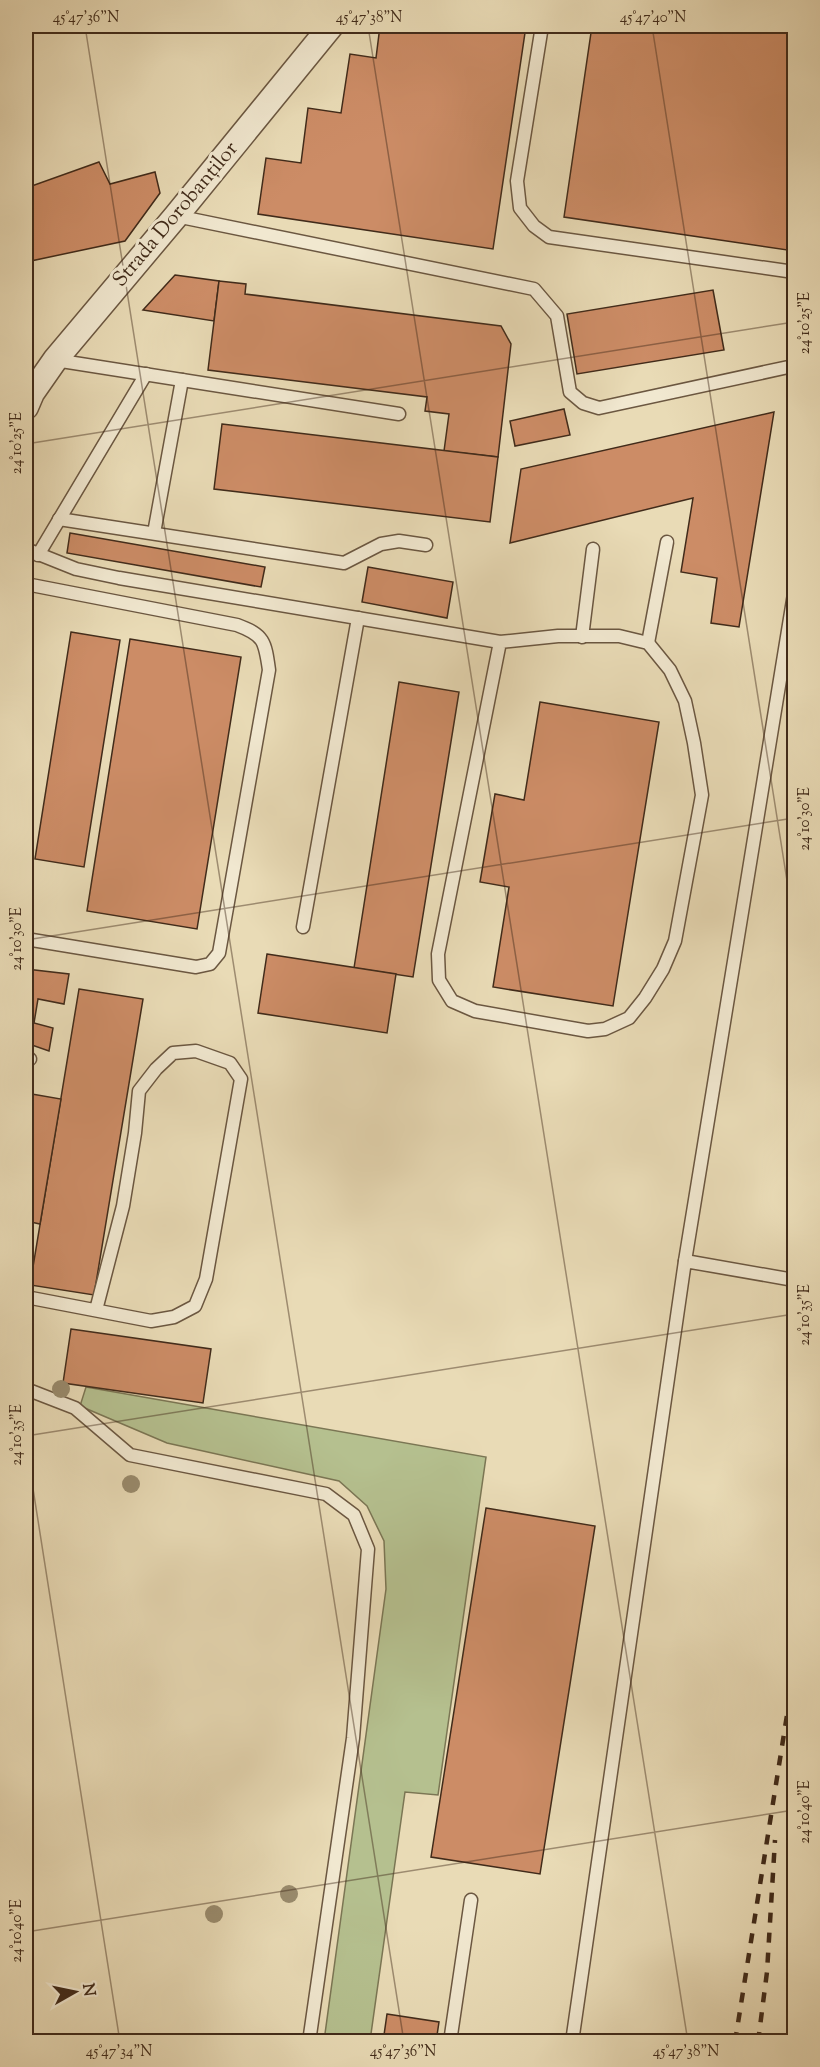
<svg xmlns="http://www.w3.org/2000/svg" width="820" height="2067" viewBox="0 0 820 2067" font-family="'Sorts Mill Goudy',serif">
<rect width="100%" height="100%" fill="#e9dbb6"/>
<filter id="stains"><feTurbulence type="fractalNoise" baseFrequency=".00333" numOctaves="4"/><feColorMatrix values="0 0 0 0 .2 0 0 0 0 .09 0 0 0 0 .02 0 0 0 .5 -.17"/></filter>
<radialGradient id="worn" r=".72"><stop offset=".6" stop-color="#630" stop-opacity="0"/><stop offset="1" stop-color="#630" stop-opacity=".3"/></radialGradient>
<path fill="#b5c08f" stroke="#7b7654" stroke-width="1.5" d="M86,1387L486,1457L438,1795L405,1792L370,2041H324L386,1589L384,1541L367,1506L339,1481L167,1443L80,1406Z"/>
<g fill="#cc8c66" stroke="#412b1a" stroke-width="1.5">
<path d="M380,26H526L493,249L258,214L266,158L301,163L308,108L341,113L350,54L376,58Z"/>
<path d="M592,26H794V251L564,217Z"/>
<path d="M99,162L110,184L155,172L160,193L125,241L26,262V188Z"/>
<path d="M175,275L219,281L214,321L143,310Z"/>
<path d="M219,281L246,284L245,294L501,326L511,344L498,457L444,451L449,414L425,411L427,397L208,370Z"/>
<path d="M713,290L724,350L577,374L567,314Z"/>
<path d="M564,409L570,435L515,446L510,421Z"/>
<path d="M774,412L739,627L711,623L717,578L681,572L693,498L510,543L521,469Z"/>
<path d="M222,424L498,457L490,522L214,489Z"/>
<path d="M70,533L265,567L261,587L67,553Z"/>
<path d="M368,567L453,582L447,618L362,602Z"/>
<path d="M71,632L120,640L84,867L35,859Z"/>
<path d="M130,639L241,657L197,929L87,911Z"/>
<path d="M399,682L459,692L413,977L354,968Z"/>
<path d="M540,702L659,722L613,1006L493,987L509,887L480,882L495,794L524,800Z"/>
<path d="M267,954L396,974L387,1033L258,1013Z"/>
<path d="M26,969L69,974L64,1004L38,999L34,1023L53,1028L49,1051L26,1043Z"/>
<path d="M79,989L143,999L94,1295L30,1285Z"/>
<path d="M26,1093L61,1099L40,1224L26,1221Z"/>
<path d="M71,1329L211,1349L203,1403L63,1383Z"/>
<path d="M486,1508L595,1526L540,1874L431,1857Z"/>
<path d="M387,2014L439,2022L436,2042H383Z"/>
</g>
<g fill="none" stroke-linecap="round" stroke-linejoin="round">
<g stroke="#6b5741" stroke-width="15">
<g id="service">
<path d="M542,26L517,181L520,208L534,226L549,237L794,272"/>
<path d="M176,216L534,289L557,316L570,392L583,403L599,408L793,366"/>
<path d="M55,360L399,414"/>
<path d="M59,519L344,563L381,544L399,541L426,545"/>
<path d="M154,533L182,380"/>
<path d="M26,549L76,569L119,578L500,642L558,636H619L648,643L670,670L685,701L694,743L702,795L675,941L663,969L645,998L629,1018L605,1029L588,1031L475,1011L452,1001L439,980L438,954L500,642"/>
<path d="M38,555L146,374"/>
<path d="M26,584L237,625C264,635 265,641 269,670L219,953L210,964L196,967L26,939"/>
<path d="M582,637L593,549"/>
<path d="M648,643L667,542"/>
<path d="M26,743V759"/>
<path d="M303,927L358,618"/>
<path d="M26,1058L30,1059"/>
<path d="M685,1261L794,594"/>
<path d="M26,1297L151,1321L174,1317L195,1306L206,1279L241,1079L230,1063L196,1051L173,1053L156,1069L139,1091L135,1133L123,1206L96,1310"/>
<path d="M26,1389L75,1408L130,1455L326,1494L354,1515L368,1549L353,1738L309,2042"/>
<path d="M450,2042L471,1900"/>
<path d="M572,2042L685,1261L794,1280"/>
</g>
</g>
<g stroke="#6b5741" stroke-width="27">
<path id="minor" d="M26,407L32,393L55,360L176,216L331,26"/>
</g>
<use href="#service" stroke="#f1e8d0" stroke-width="12"/>
<use href="#minor" stroke="#f1e8d0" stroke-width="24"/>
<g stroke="#412b1a" stroke-width="4.5" stroke-dasharray="10 10" stroke-linecap="butt">
<path d="M735,2042L794,1671"/>
<path d="M758,2042L767,1972L775,1840"/>
</g>
</g>
<g fill="#998b6d">
<circle cx="61" cy="1389" r="9"/>
<circle cx="131" cy="1484" r="9"/>
<circle cx="289" cy="1894" r="9"/>
<circle cx="214" cy="1914" r="9"/>
</g>
<path fill="none" stroke="#412b1a" stroke-width="1.5" stroke-opacity="0.45" d="M85,26L404,2042M368,26L688,2042M652,26L794,925M26,444L794,322M26,940L794,818M26,1436L794,1314M26,1444L120,2042M26,1932L794,1810"/>
<g text-anchor="middle" dominant-baseline="central" stroke-width="6" stroke-linejoin="round" paint-order="stroke">
<g font-size="21" fill="#412b1a" stroke="#f1e8d0">
<text transform="translate(176 215) rotate(-50)">Strada Dorobanților</text>
</g>
</g>
<rect width="820" height="2067" fill="none" stroke="#e9dbb6" stroke-width="66"/>
<g transform="translate(75 1992) rotate(81)" stroke="#f1e8d0" stroke-width="4.5" paint-order="stroke">
<path d="M0-4.5L10 22L0 15L-10 22Z" fill="#412b1a"/>
<text y="-9" font-size="16" font-weight="bold" text-anchor="middle" fill="#412b1a">N</text>
</g>
<rect x="33" y="33" width="754" height="2001" fill="none" stroke="#412b1a" stroke-width="2"/>
<g font-size="15" text-anchor="middle" fill="#412b1a">
<text x="86" y="22">45°47'36"N</text>
<text x="369" y="22">45°47'38"N</text>
<text x="653" y="22">45°47'40"N</text>
<text transform="translate(804 323) rotate(-90)" y="5">24°10'25"E</text>
<text transform="translate(16 443) rotate(-90)" y="5">24°10'25"E</text>
<text transform="translate(804 819) rotate(-90)" y="5">24°10'30"E</text>
<text transform="translate(16 939) rotate(-90)" y="5">24°10'30"E</text>
<text transform="translate(804 1315) rotate(-90)" y="5">24°10'35"E</text>
<text transform="translate(16 1435) rotate(-90)" y="5">24°10'35"E</text>
<text transform="translate(804 1812) rotate(-90)" y="5">24°10'40"E</text>
<text transform="translate(16 1931) rotate(-90)" y="5">24°10'40"E</text>
<text x="119" y="2056">45°47'34"N</text>
<text x="403" y="2056">45°47'36"N</text>
<text x="686" y="2056">45°47'38"N</text>
</g>
<rect width="100%" height="100%" filter="url(#stains)"/>
<rect width="100%" height="100%" fill="url(#worn)"/>
</svg>
